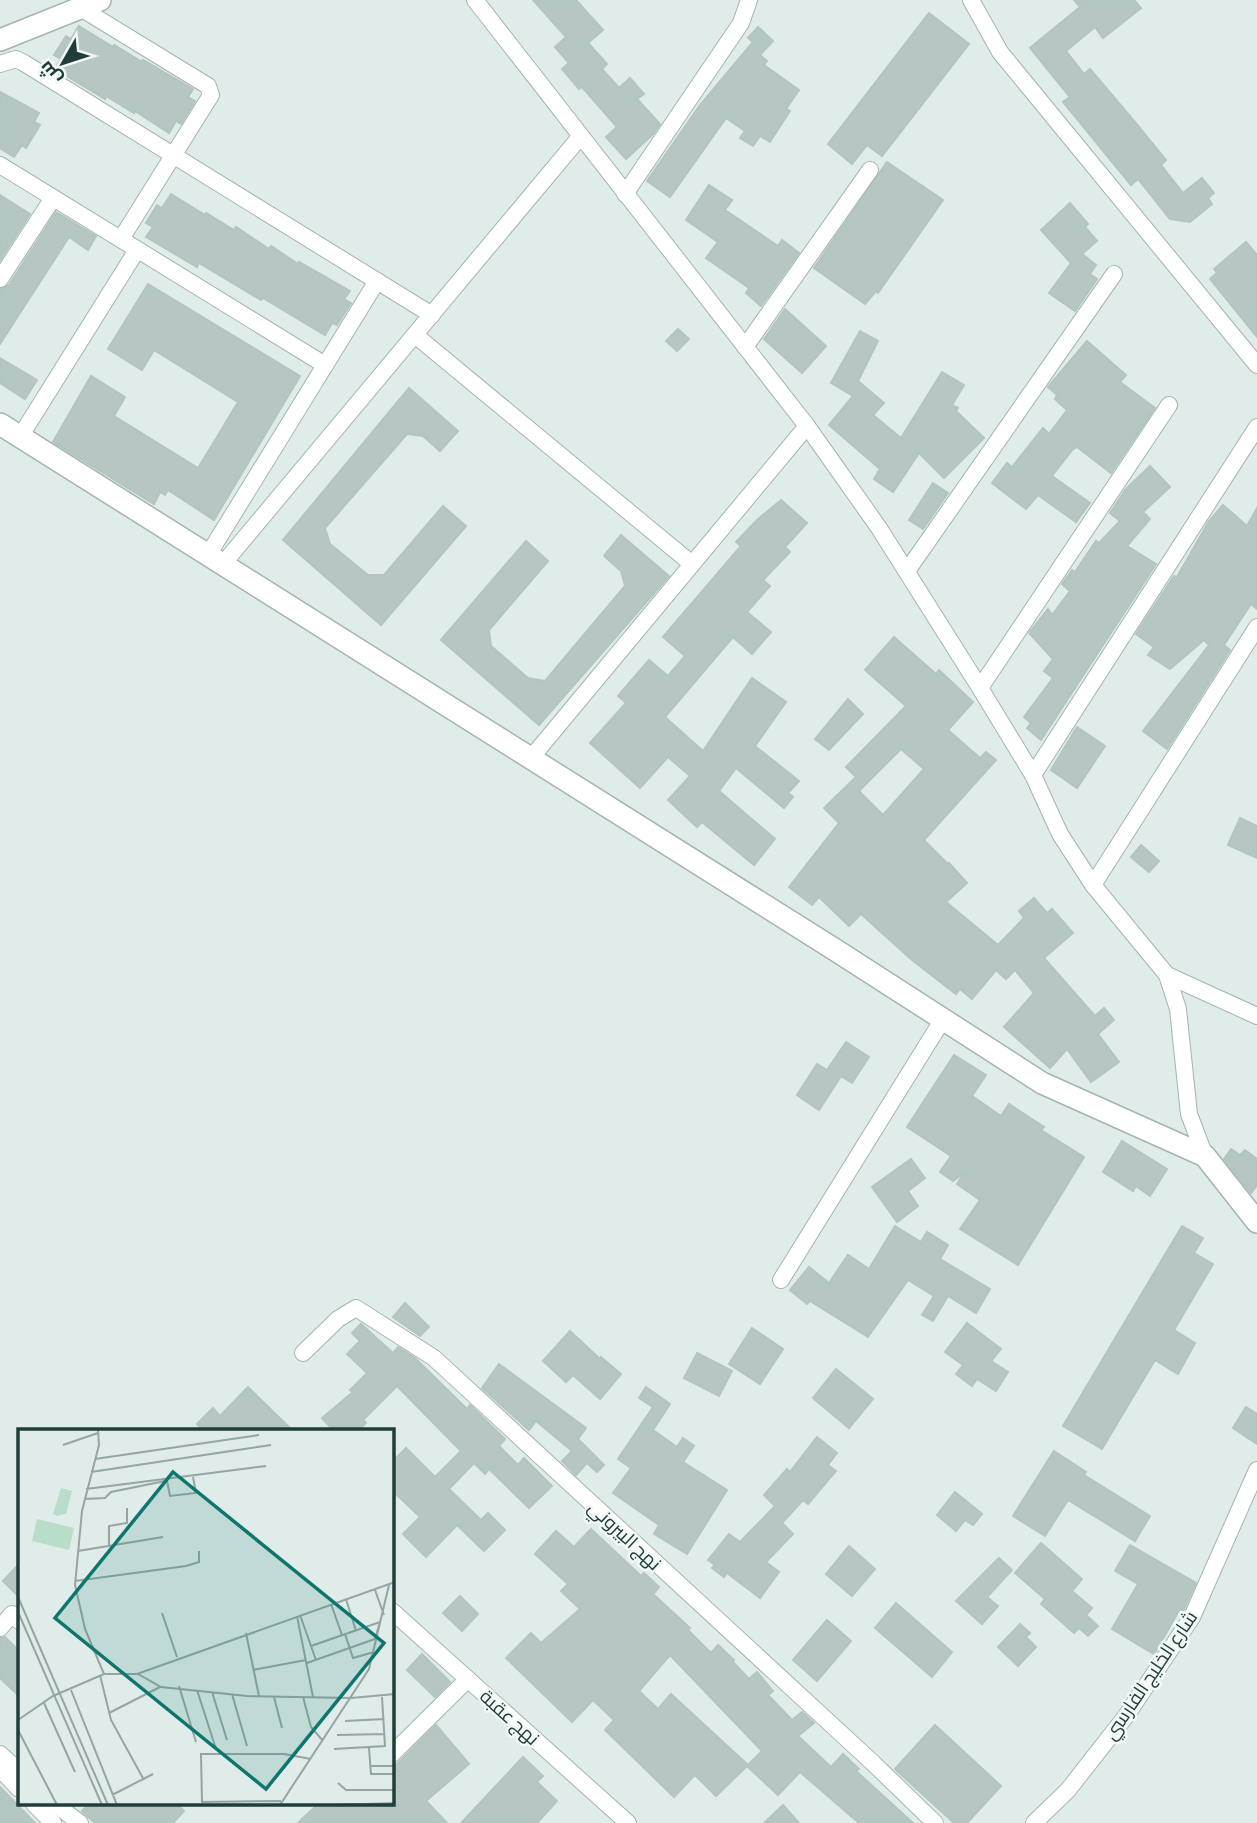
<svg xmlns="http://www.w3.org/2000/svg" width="1257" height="1823" viewBox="0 0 1257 1823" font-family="'Asap Condensed',Cairo,sans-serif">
<rect width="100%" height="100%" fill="#e0ece9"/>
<g fill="#b5c6c3" stroke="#b2c5c1" stroke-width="2" fill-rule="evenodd">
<path d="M533,0H576L603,30L588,43L607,64L602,69L619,88L630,78L644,94L637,99L660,124L653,134L626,159L606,137L617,127L582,87L579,89L562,69L569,63L555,47L566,37Z"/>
<path d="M1074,0H1134L1141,8L1103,38L1095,27L1066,51L1084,74L1090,69L1134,121L1166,160L1161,165L1183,193L1202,178L1214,193L1208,198L1212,204L1190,222L1170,219L1138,179L1131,185L1063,102L1070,97L1030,48L1080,7Z"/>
<path d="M929,13L969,44L882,156L867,145L852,164L828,144Z"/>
<path d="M79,26L113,47L114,45L142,62L143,60L193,89L188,97L195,101L181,124L176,121L169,133L135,111L134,113L106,96L105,99L55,69L61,59L54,55L66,36L71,39Z"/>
<path d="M758,27L773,41L760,55L767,61L764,65L799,90L786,109L790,111L770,142L760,136L753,146L740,138L745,131L726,118L670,197L647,181L700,105L753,42L748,38Z"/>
<path d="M0,92L39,113L34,122L40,125L26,148L22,145L14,157L0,148Z"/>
<path d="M887,162L943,200L878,293L876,291L865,304L814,268Z"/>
<path d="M709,185L732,200L725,210L778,246L782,240L799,253L761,306L746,293L749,288L706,258L718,242L686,220Z"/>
<path d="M171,194L205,215L206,213L234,230L236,227L269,249L271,246L298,264L299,262L350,291L344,299L351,303L337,325L332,323L325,335L263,298L261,300L199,263L197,267L146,237L153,227L146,223L157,205L162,208Z"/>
<path d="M0,195L30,214L0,260Z"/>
<path d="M1070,203L1088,224L1085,227L1097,241L1082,254L1096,265L1090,274L1097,279L1075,311L1049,293L1071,263L1041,230Z"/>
<path d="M56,212L96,236L88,250L69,237L0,344V289L9,285Z"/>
<path d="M1246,242L1257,255V337L1210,279L1217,273L1214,269Z"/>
<path d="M148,284L300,376L214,520L168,490L165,495L160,492L154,504L53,442L91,376L125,397L114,416L198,468L217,437L238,402L154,350L142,370L108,349Z"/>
<path d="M785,309L826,346L802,373L764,339Z"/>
<path d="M678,329L689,339L677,351L666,341Z"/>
<path d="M860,331L878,341L858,381L884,403L873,415L901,438L942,372L964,385L952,405L958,408L956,411L984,438L944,478L919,453L893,492L874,479L880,469L829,425L853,396L831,383Z"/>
<path d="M1087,341L1126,375L1120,382L1155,408L1111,473L1077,447L1073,449L1052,476L1090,503L1076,522L1038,495L1026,509L992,483L1007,463L1012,467L1043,428L1049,434L1067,410L1055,399L1057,395L1048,387Z"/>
<path d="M0,358L37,380L25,399L0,383Z"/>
<path d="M409,388L458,431L440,451L423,436L407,434L325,528L330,544L368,575H384L443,506L466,526L381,625L283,540Z"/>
<path d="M1150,466L1170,487L1143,512L1150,519L1127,546L1156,564L1041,740L1027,728L1031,723L1024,717L1053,678L1044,671L1053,659L1029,633L1048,609L1052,615L1070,591L1062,584L1072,570L1075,572L1096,541L1099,543L1120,521L1110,513L1126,489Z"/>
<path d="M933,483L948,493L923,529L909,520Z"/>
<path d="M781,500L807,523L785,547L790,552L763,580L770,586L747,612L771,632L752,654L733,637L665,717L703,751L752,678L786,702L755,746L799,781L788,793L793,797L784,808L736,768L719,791L775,839L754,865L702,822L697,827L668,800L690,776L668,757L640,788L590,743L626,703L618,696L649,660L668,676L685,656L663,637L741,546L736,542L757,520Z"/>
<path d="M1223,505L1247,526L1257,508V609L1251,604L1224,645L1230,650L1167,749L1143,731L1209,645L1204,640L1170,669L1148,655L1154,647L1136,634L1174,576L1177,577L1209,521Z"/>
<path d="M621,535L669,576L539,725L441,640L526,541L548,561L489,630L491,646L528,678L545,681L625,586L621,571L604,556Z"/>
<path d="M894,637L936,674L939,670L973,702L948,730L980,758L986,752L996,760L924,840L948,864L949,863L967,883L946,902L998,945L1024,918L1019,911L1034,898L1047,913L1052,909L1073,933L1044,958L1095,1016L1104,1008L1114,1020L1098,1034L1119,1062L1091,1082L1067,1049L1050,1068L1004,1027L1034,993L1015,970L1006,979L996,970L972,999L960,989L956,994L912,960L861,914L849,926L819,897L812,905L789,887L839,823L824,808L856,777L846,767L906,706L865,670ZM901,749L924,769L883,815L859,791Z"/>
<path d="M848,699L863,714L829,750L815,739Z"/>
<path d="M1077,727L1105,746L1077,788L1051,770Z"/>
<path d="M1240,818L1257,826V858L1228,845Z"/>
<path d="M1141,845L1159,861L1149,872L1131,857Z"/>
<path d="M846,1042L869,1057L852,1083L841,1076L819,1110L797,1095L817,1064L827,1070Z"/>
<path d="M954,1055L986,1075L972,1096L1001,1116L1009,1104L1044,1127L1041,1130L1084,1157L1018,1265L960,1229L980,1200L957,1184L965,1172L953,1181L940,1172L951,1156L907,1127Z"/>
<path d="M1122,1141L1167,1169L1150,1196L1136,1186L1133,1191L1103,1172Z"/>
<path d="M1231,1149L1240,1155L1245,1150L1257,1159V1185L1251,1193L1224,1159Z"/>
<path d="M911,1159L925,1178L908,1191L918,1206L897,1222L872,1187Z"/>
<path d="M895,1226L921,1242L927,1232L948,1245L940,1259L990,1289L976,1313L948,1296L933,1321L922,1315L934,1296L908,1280L868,1337L810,1301L807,1304L790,1290L809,1267L829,1283L848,1255L869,1269Z"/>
<path d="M1182,1226L1203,1238L1194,1253L1213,1264L1174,1330L1195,1343L1178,1374L1155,1360L1102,1449L1063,1426Z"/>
<path d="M405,1303L429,1327L420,1336L393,1317Z"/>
<path d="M967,1323L1001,1349L991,1361L1008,1372L996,1391L977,1379L972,1386L956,1374L963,1365L945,1352Z"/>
<path d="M361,1324L393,1353L398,1347L415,1358L467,1409L470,1405L505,1439L499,1446L518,1465L524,1458L552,1486L529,1508L489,1469L485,1474L474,1463L449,1489L481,1520L488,1513L505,1530L484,1551L457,1525L426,1557L403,1534L420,1517L392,1490V1462L406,1448L435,1477L461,1451L397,1386L363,1420L366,1423L357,1431H334L322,1418L353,1392L350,1390L367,1373L347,1354L360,1341L352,1333Z"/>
<path d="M752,1328L783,1349L760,1384L729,1364Z"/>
<path d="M570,1331L600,1359L601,1357L621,1374L600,1399L573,1375L566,1382L543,1361Z"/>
<path d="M697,1353L732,1371L719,1396L684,1378Z"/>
<path d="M499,1364L586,1428L578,1439L604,1465L597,1472L587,1463L576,1475L562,1461L572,1451L536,1421L529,1430L482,1388Z"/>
<path d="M836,1369L873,1399L849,1428L813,1398Z"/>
<path d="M248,1387L293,1431H204L197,1424L213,1408L220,1416Z"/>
<path d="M646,1387L670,1404L653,1430L677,1447L683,1438L694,1446L683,1462L727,1490L687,1554L654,1534L659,1525L613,1493L631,1468L618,1459L653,1407L639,1398Z"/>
<path d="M1246,1407L1257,1414V1444L1233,1428Z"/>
<path d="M817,1437L837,1453L828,1465L836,1471L808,1504L803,1500L782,1523L793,1534L766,1562L779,1572L760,1598L727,1573L724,1577L712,1568L715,1565L708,1560L729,1534L740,1542L775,1506L764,1495L787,1469L790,1472Z"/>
<path d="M1054,1451L1086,1472L1084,1475L1150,1516L1135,1541L1068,1500L1045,1536L1013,1516Z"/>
<path d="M955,1492L982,1514L973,1525L965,1520L956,1531L937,1515Z"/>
<path d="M591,1529L641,1576L644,1573L659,1587L653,1594L690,1628L688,1630L711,1653L718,1645L734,1660L733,1662L749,1679L757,1672L773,1691L768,1695L792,1720L802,1712L814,1723L798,1736L831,1767L843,1754L859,1769L856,1771L913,1823H859L800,1772L778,1795L747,1766L762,1751L670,1655L639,1691L658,1709L671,1694L748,1765L716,1796L695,1775L674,1797L605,1730L614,1720L593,1700L572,1722L506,1658L531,1633L541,1643L580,1609L561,1591L568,1584L535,1554L556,1531L574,1547Z"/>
<path d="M1041,1543L1082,1579L1072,1591L1092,1608L1086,1615L1098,1626L1088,1636L1079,1628L1074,1633L1041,1604L1045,1599L1015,1573Z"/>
<path d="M1130,1545L1196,1583L1183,1611L1180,1609L1154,1654L1112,1629L1138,1584L1115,1571Z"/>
<path d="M849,1546L875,1569L852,1596L826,1574Z"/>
<path d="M999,1558L1012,1570L987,1597L998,1606L982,1624L956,1601Z"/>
<path d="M19,1564V1597L3,1581Z"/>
<path d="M460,1596L478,1614L462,1631L443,1613Z"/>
<path d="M896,1603L952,1652L932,1677L875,1628Z"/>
<path d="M827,1620L851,1641L817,1681L793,1660Z"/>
<path d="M1020,1624L1030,1633L1026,1637L1036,1647L1018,1666L998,1647Z"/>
<path d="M5,1637L19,1651V1696L0,1678V1638Z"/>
<path d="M422,1654L450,1682L435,1697L407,1670Z"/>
<path d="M436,1725L469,1764L426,1801L447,1823H298L318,1804H392V1769Z"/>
<path d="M935,1725L1001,1786L967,1823H954L895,1769Z"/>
<path d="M523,1757L543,1776L537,1782L557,1801L537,1823H461Z"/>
<path d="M0,1787L35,1823H0Z"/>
<path d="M89,1804H177L184,1811L173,1823H95L82,1811Z"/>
<path d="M783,1805L799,1823H764Z"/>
</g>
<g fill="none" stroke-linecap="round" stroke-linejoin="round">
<g stroke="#a3b4b1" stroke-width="18">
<g id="minor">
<path d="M475,0L807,426L879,528L980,688L1033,775L1060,834L1093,885L1167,975L1178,1009L1189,1114L1205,1156"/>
<path d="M971,0L1000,52L1257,365"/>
<path d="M79,7L208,86L211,95L121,239"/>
<path d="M0,64L16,59L24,63L432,315"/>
<path d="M0,165L325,365"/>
<path d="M625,194L741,23L749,0"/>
<path d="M0,279L53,198"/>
<path d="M415,335L692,564"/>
<path d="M745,347L870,170"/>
<path d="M20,437L137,250"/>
<path d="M208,555L377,281"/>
<path d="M223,564L580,137"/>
<path d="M907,571L1114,274"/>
<path d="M980,688L1169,405"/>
<path d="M531,758L807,426"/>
<path d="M1033,775L1257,427"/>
<path d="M1093,885L1257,627"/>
<path d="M1167,975L1257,1016"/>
<path d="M781,1280L943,1019"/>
<path d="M303,1353L338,1319L356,1308L434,1358L873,1763L935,1823"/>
<path d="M392,1611L628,1823"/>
<path d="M0,1628L12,1614L19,1621"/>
<path d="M0,1754L19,1771"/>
<path d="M392,1754L468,1679"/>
<path d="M0,1769L19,1789"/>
<path d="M34,1804L53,1823"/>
<path d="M55,1804L80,1823"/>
<path d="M1034,1823L1068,1790L1126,1716L1192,1617L1257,1470"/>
</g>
</g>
<g stroke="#a3b4b1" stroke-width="24">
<g id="tertiary">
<path d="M0,40L100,0"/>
<path d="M0,424L837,951L1042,1083L1205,1156L1257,1222"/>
</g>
</g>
<use href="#minor" stroke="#fff" stroke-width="16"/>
<use href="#tertiary" stroke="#fff" stroke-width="21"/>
</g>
<g text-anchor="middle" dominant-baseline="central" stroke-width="5" stroke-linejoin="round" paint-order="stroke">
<g font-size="19" fill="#203d3b" stroke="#f1f8f6">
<text transform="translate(625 1535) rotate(43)">نهج البيروني</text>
<text transform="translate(1150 1675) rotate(-56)">شارع الخليج الفارسي</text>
<text transform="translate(510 1717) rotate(42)">نهج عقبة</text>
</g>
</g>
<g transform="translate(18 1429)">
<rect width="376" height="376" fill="#e0ece9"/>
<path d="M43,59L54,62L48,85L39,87L35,85ZM19,90L56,99L51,121L14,112Z" fill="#b8deca"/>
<path fill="none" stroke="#93a6a3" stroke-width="2" d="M80,1L81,16L64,82L57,156L67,200L86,245M45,16L80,4M77,30L241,6M73,43L253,16M149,52L152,67L178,64L175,48M68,60L248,37M66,70L87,69L93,63L147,52M91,117V97L109,94V79M60,122L145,108M57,152L168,137L181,133V122M357,161L366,186M0,168L90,376M328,170L338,202M313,175L324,206M0,183L84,376M144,184L159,228M282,186L298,231M279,187L295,268M228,204L241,267M327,205L335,229L356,223M293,217L362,193M289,234L357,210L362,193M235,241L288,231M120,245L143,258L229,267L333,269L377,265M82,246L93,291L126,351M161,257L178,313M53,261L99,376M179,261L198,320M194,263L209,311M214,265L229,317M256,268L264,299M285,268L293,298L305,312M26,274L57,343M91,284L142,258M0,291L35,267L86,245H119L377,153M327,292L366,290M0,301L39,376M319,306L367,305M351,319L353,345H377M316,320L367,317L364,268M352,337H377M320,354L328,361H377M94,366L135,345M263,372L184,373L183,325H266L293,330M262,376L351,240L371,156M315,376L377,374"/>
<path fill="#0f766e" fill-opacity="0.15" stroke="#0f766e" stroke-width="3.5" d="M155,43L366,214L248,360L37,189Z"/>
<rect width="376" height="376" fill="none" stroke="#203d3b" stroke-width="3.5"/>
</g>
<g transform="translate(63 63) rotate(231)" stroke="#f1f8f6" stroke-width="5" paint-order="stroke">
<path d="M0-5L12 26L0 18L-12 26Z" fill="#203d3b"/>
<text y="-10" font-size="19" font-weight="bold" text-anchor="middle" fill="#203d3b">ش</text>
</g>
</svg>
